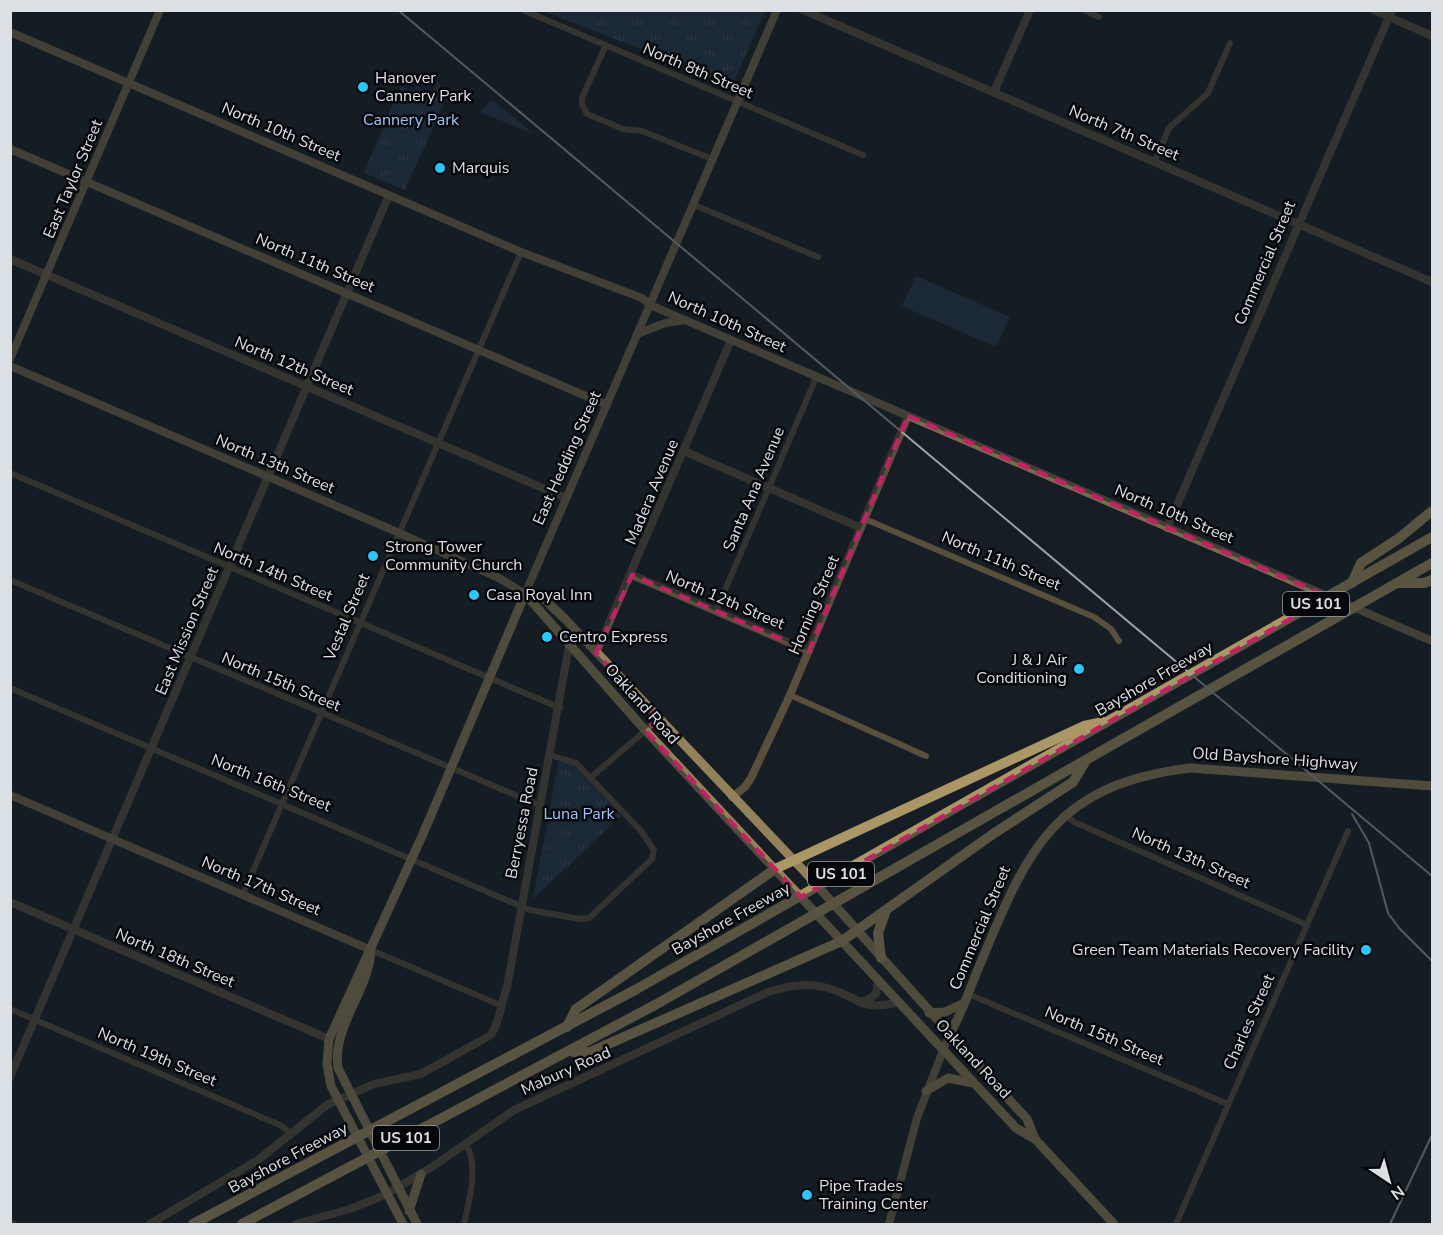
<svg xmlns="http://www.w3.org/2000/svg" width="1443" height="1235" viewBox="0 0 1443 1235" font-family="'Nunito Sans',sans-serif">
<defs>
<pattern id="park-tufts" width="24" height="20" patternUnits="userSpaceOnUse" patternTransform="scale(1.5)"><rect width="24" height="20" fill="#223549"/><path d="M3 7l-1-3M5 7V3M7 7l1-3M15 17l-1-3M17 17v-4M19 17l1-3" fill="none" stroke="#425263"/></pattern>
</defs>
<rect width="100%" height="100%" fill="#161d25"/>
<g fill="url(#park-tufts)">
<path d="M543,11L765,10V11L733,84L726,89L645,51Z"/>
<path d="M437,81L447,96L405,190L364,173L401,86L413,91L417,85L421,90L428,92L434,89Z"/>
<path d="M559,760L574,765L621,816L533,899Z"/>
</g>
<g fill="#223549">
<path d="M492,99L534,134L480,112Z"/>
<path d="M916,276L1010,317L996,347L902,306Z"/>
</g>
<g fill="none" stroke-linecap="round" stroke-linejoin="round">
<g stroke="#584f3c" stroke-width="6">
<path d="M523,10L863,155"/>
<path d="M1084,10L1099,17"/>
<path d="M605,47L582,98V104L587,114L623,129L642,131L712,159"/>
<path d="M1155,161L1169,128L1208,93L1230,43"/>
<path d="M692,204L818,257"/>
<path d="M10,473L560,708"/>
<path d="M865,519L1094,617L1111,629L1119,641"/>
<path d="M10,580L541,806"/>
<path d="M716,611L816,378"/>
<path d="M10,688L530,910L580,919L589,918L652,859L654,850L641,831L576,763L550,755"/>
<path d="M790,695L926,756"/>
<path d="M590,778L659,719"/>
<path d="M1066,815L1074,822L1307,925"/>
<path d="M243,894L521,252"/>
<path d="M371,950L500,1005"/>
<path d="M968,994L1228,1104"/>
<path d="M10,1009L282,1126L290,1133"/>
<path d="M10,1223L14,1224"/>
<path d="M464,1224C469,1200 480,1165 465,1143"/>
<path d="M1176,1224L1348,831"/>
</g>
<g stroke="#584f3c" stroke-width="8">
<path d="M803,10L1432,282"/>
<path d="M1374,10L1432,36"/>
<path d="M994,92L1030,10"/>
<path d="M10,259L566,498"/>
<path d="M684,451L861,528"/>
<path d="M1167,528L1392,10"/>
<path d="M632,575L809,651"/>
<path d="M596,653L731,340"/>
<path d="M732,797L745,787L751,778L790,695L908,416"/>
<path d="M10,902L329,1039"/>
<path d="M860,1002L868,1000L876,994L878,981"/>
<path d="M10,1077L389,195"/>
<path d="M150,1224L258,1160L327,1105L374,1084L421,1074L491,1035C500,1021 501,1003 507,987L569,646"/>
<path d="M296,1224L350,1209L387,1194L432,1167L514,1110L768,992C788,986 806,982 828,988C862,998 858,1012 899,1002"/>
</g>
<g stroke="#796c4d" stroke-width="8">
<path d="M10,32L521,252L642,298L650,305L1432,641"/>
<path d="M10,149L607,405"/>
<path d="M637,334L665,323L685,320"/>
<path d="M10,359L160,10"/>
<path d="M10,366L397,532L499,578L525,594L777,10"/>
<path d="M10,795L371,950"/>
<path d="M889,1224L917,1118L949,1035"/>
</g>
<g stroke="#938259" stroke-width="9">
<path d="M525,594L645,730L1016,1128L1035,1139L1114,1224"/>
<path d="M525,594L540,595L565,619L805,872L1014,1105L1027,1119L1035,1139"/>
<path d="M371,950C369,991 332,1026 338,1068L417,1224"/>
<path d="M929,1013L945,1012L964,1003"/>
<path d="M949,1035C962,1014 969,990 979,967C1027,851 1052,785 1190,768L1432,786"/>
<path d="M926,1091L948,1078L973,1083"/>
<path d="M409,1211L421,1174"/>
<path d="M403,1224L331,1086L327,1064L329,1039L423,834L525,594"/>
</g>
<g stroke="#ab9665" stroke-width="10">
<path d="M1352,583L1361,563L1398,539L1432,511"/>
<path d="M1398,583H1424L1432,580"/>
<path d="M881,958L878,933L886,910"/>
<path d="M567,1027L576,1009L775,869L1084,726L1103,722"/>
<path d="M573,1052H590L842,941L993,834L1073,782L1085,762"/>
<path d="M193,1224L635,990L1432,537"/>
<path d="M242,1224L655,1005L1432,563"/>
</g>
<g stroke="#9ca2a8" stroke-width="2">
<path d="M398,10L1432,876"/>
<path d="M1352,814L1369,843L1388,913L1399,928L1432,961"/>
<path d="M1390,1224L1432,1135"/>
</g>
</g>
<path d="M0 0H1443V1235H0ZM908,416L1329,597L801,897L645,730L659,719L596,653L632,575L809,651Z" fill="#161d25" fill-opacity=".55" fill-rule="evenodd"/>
<path fill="none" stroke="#c32262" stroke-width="4.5" stroke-dasharray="12 8" stroke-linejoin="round" d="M908,416L1329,597L801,897L645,730L659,719L596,653L632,575L809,651Z"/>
<g fill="#25c9fe" stroke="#05070a" stroke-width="2">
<circle cx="363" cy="87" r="6"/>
<circle cx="440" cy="168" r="6"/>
<circle cx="373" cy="556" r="6"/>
<circle cx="474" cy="595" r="6"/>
<circle cx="547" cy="637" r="6"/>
<circle cx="1079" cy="669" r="6"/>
<circle cx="1366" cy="950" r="6"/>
<circle cx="807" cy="1195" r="6"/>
</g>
<g text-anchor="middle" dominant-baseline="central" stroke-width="5" stroke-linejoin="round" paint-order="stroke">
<g fill="#05070a" stroke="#9b9fa3" stroke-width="1.5">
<rect x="1283" y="592" width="66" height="24" rx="4.5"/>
<rect x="808" y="862" width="66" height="24" rx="4.5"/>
<rect x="373" y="1126" width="66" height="24" rx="4.5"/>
</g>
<g font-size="15" font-weight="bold" fill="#dbe0e5">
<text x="1316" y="604">US 101</text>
<text x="841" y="874">US 101</text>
<text x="406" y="1138">US 101</text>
</g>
<g font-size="16" fill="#dbe0e5" stroke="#05070a">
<text transform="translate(698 71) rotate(23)">North 8th Street</text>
<text transform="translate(281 132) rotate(23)">North 10th Street</text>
<text transform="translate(1124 133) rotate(23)">North 7th Street</text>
<text transform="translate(73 179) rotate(-67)">East Taylor Street</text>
<text transform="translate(315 263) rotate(23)">North 11th Street</text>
<text transform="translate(1265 263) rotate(-67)">Commercial Street</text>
<text transform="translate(727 322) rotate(24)">North 10th Street</text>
<text transform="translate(294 366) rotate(23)">North 12th Street</text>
<text transform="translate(567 458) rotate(-66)">East Hedding Street</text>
<text transform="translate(275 464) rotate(23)">North 13th Street</text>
<text transform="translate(754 489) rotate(-67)">Santa Ana Avenue</text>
<text transform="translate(652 492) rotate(-67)">Madera Avenue</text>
<text transform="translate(1174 514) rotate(23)">North 10th Street</text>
<text transform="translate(1001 561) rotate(23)">North 11th Street</text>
<text transform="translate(273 572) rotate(23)">North 14th Street</text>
<text transform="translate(725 600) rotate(23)">North 12th Street</text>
<text transform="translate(814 605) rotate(-67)">Horning Street</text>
<text transform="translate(347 617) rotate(-67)">Vestal Street</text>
<text transform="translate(187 631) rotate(-67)">East Mission Street</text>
<text transform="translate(1154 679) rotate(-30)">Bayshore Freeway</text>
<text transform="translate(281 682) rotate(23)">North 15th Street</text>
<text transform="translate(642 704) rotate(48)">Oakland Road</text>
<text transform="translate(1275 759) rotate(4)">Old Bayshore Highway</text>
<text transform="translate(271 783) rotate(22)">North 16th Street</text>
<text transform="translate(522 823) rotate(-79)">Berryessa Road</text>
<text transform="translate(1191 858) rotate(24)">North 13th Street</text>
<text transform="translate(261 886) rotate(23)">North 17th Street</text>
<text transform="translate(731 919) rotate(-29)">Bayshore Freeway</text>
<text transform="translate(980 928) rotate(-67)">Commercial Street</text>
<text transform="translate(175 958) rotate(23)">North 18th Street</text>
<text transform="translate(1249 1022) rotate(-66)">Charles Street</text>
<text transform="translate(1104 1036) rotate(23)">North 15th Street</text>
<text transform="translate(157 1057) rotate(23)">North 19th Street</text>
<text transform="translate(973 1059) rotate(47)">Oakland Road</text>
<text transform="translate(566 1071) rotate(-24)">Mabury Road</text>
<text transform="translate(288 1158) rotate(-28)">Bayshore Freeway</text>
</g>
<g font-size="16" fill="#dbe0e5" stroke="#05070a" text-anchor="start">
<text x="375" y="78">Hanover<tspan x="375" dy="18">Cannery Park</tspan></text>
<text x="452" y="168">Marquis</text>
<text x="385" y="547">Strong Tower<tspan x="385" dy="18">Community Church</tspan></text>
<text x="486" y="595">Casa Royal Inn</text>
<text x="559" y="637">Centro Express</text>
<text x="1067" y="660" text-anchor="end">J &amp; J Air<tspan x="1067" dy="18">Conditioning</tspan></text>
<text x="1354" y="950" text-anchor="end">Green Team Materials Recovery Facility</text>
<text x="819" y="1186">Pipe Trades<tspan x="819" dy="18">Training Center</tspan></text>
</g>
<g font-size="16" fill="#9bc6f5" stroke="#05070a">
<text x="411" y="120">Cannery Park</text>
<text x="579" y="814">Luna Park</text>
</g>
</g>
<rect width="1443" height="1235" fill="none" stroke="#dbe0e5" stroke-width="24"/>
<g transform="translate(1389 1181) rotate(144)" stroke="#05070a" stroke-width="4.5" paint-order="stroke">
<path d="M0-4.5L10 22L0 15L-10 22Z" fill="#dbe0e5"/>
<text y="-9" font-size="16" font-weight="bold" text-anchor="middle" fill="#dbe0e5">N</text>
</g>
</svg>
